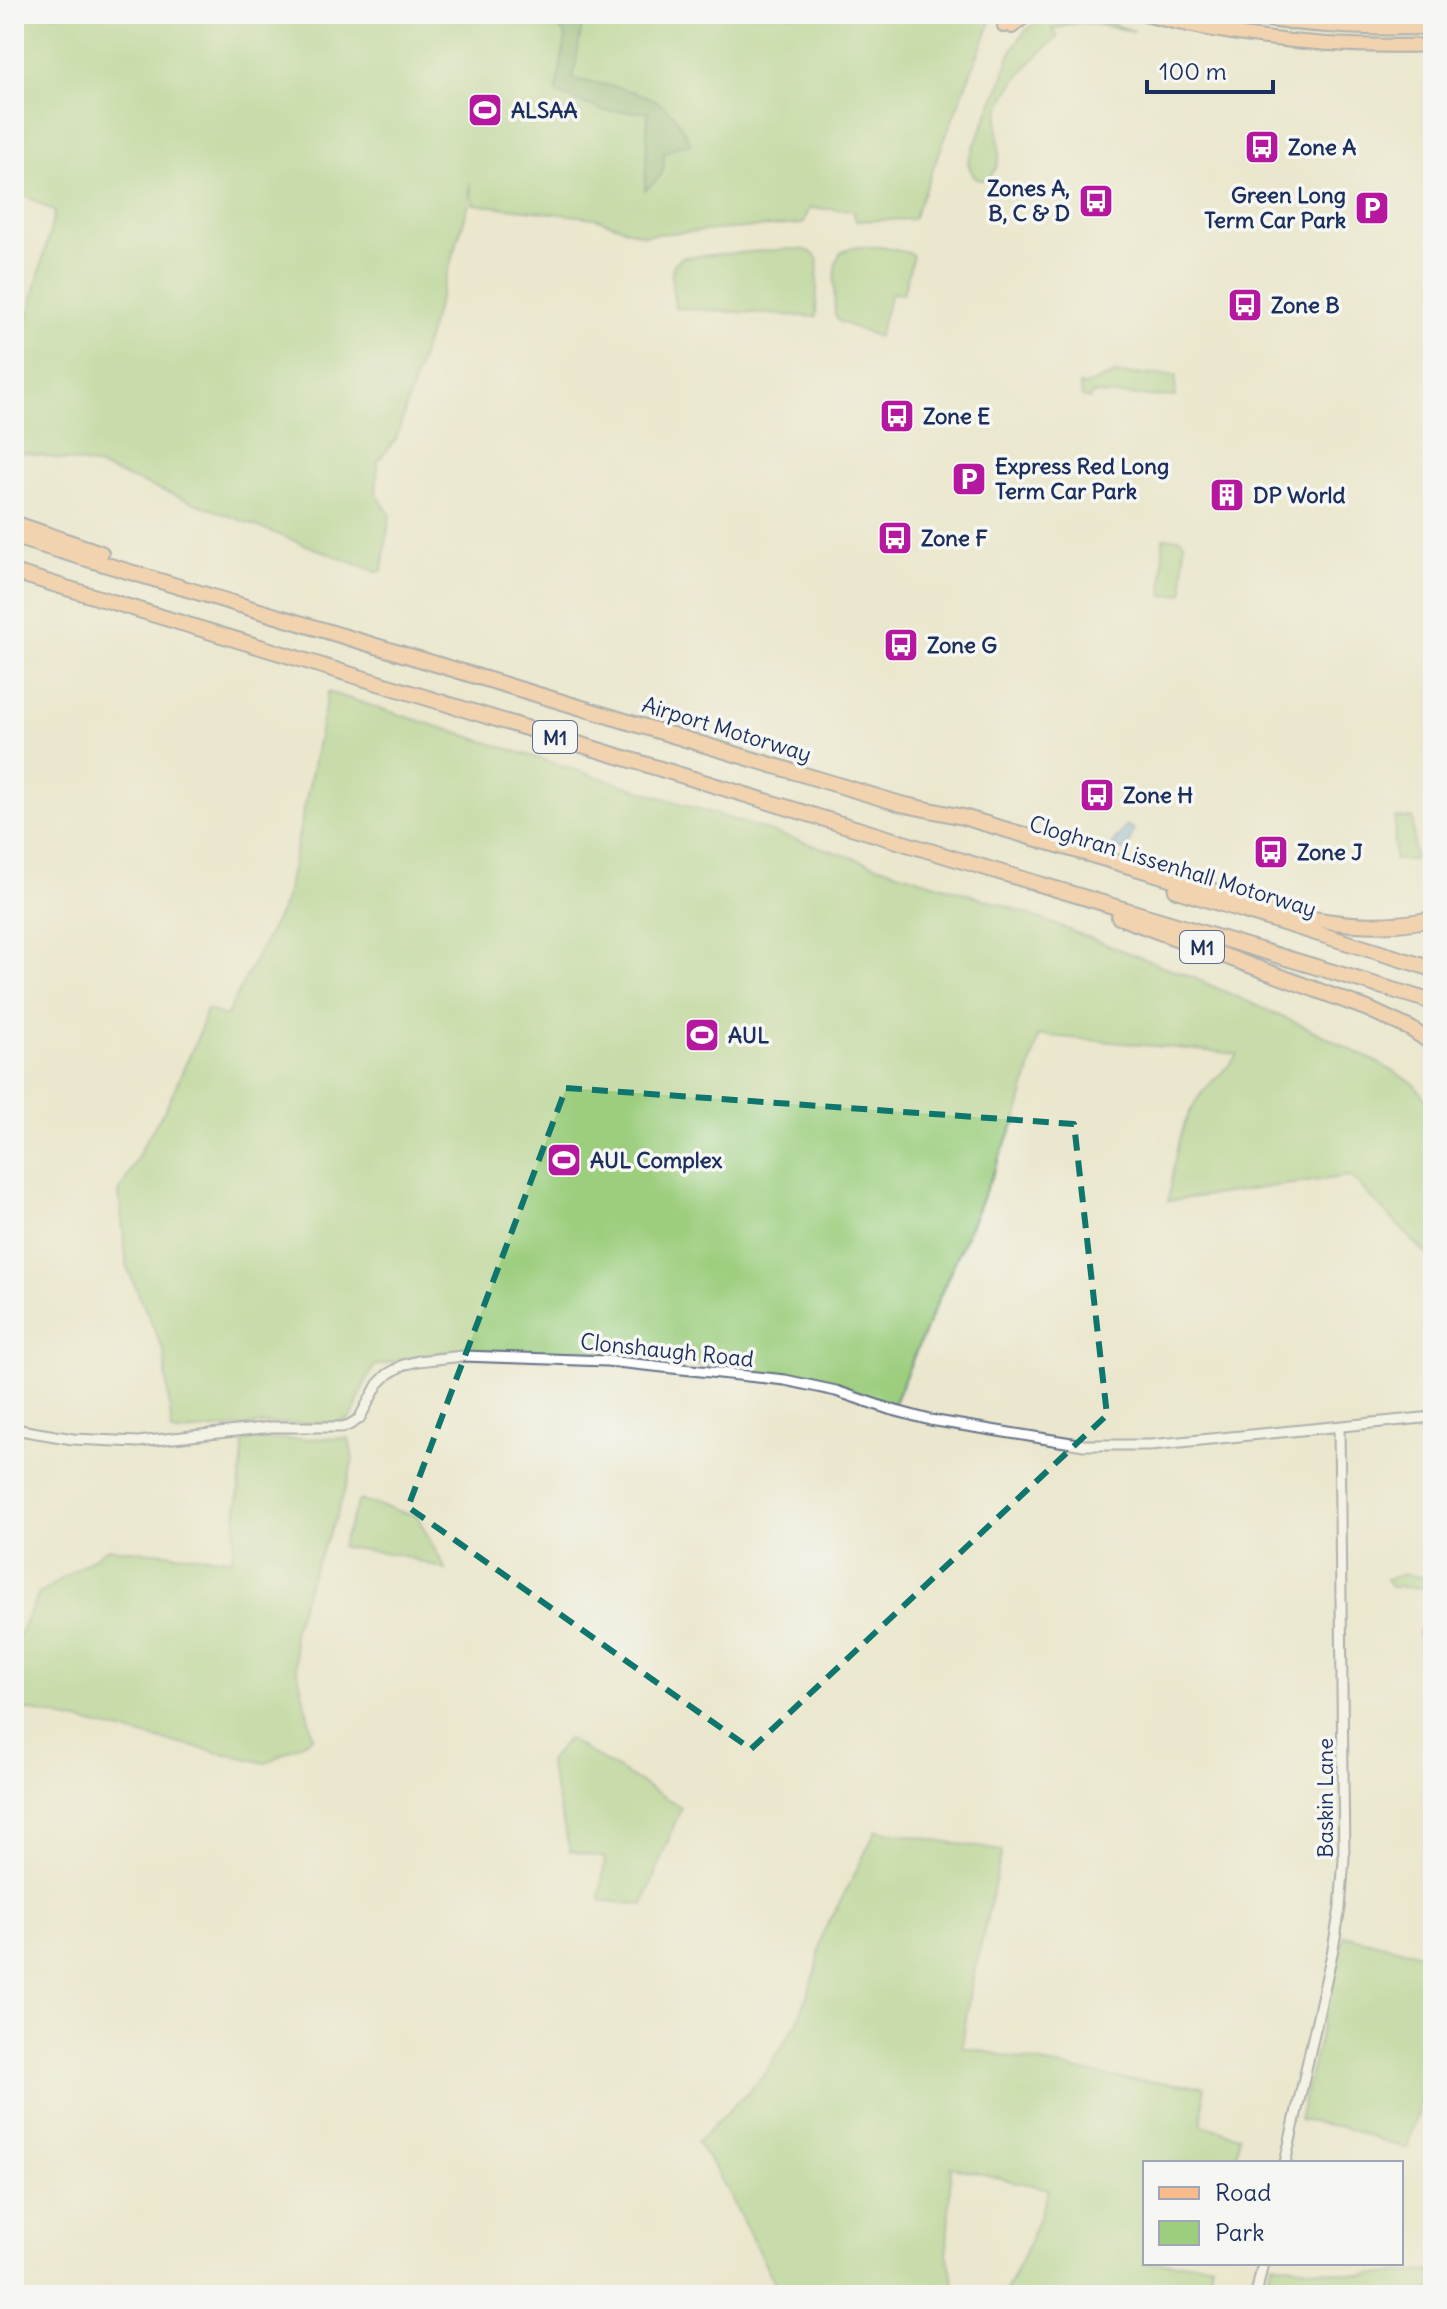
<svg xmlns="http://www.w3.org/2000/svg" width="1447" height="2309" viewBox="0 0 1447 2309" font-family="Delius,sans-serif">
<rect width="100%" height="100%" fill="#f6f6f2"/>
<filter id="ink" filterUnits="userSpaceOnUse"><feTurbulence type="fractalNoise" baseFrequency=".0125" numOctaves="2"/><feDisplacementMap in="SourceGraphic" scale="16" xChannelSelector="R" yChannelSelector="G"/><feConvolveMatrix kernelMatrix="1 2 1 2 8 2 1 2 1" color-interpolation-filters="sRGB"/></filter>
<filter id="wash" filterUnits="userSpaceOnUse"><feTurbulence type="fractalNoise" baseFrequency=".006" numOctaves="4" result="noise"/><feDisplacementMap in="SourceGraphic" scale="32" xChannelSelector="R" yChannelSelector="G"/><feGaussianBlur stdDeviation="1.8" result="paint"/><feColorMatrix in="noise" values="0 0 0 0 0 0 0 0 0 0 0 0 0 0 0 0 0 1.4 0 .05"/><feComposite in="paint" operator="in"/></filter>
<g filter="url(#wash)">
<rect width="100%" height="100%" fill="#ebe7ce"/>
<g fill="#9cce7e" stroke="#5c7e6e" stroke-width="2">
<path d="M22,14H994L913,219L856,221L853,210L810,208L803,224L643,235L595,218L473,204L470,182L469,204L396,439L378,461L376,494L390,514L382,571L377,572L95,465L14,451V371L55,212L14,189V49Z"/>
<path d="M1053,14H1081L1134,31L1081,22L1053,29L1058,37C1036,55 1002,89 998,118C996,135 1005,160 992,174C980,188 970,174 968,161L1004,76C1009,48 1025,23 1053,14Z"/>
<path d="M881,247L909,253L913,256L903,294L891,293L878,337L838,321L835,315C835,302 831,259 842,252C852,245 869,247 881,247Z"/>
<path d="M788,249C801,249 810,248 818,259L816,317L675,308C675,292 663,264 684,257Z"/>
<path d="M1115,374L1176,375L1175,397L1092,394L1089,399L1082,397L1080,385L1085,386Z"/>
<path d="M1163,538H1180L1184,542V591L1181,594L1163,596Z"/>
<path d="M328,692L1006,906L1194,978L1306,1027L1382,1065L1413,1083L1433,1109V1261L1350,1176L1168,1201C1174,1162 1178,1122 1204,1090C1215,1078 1229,1067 1238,1054L1039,1035L1018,1115L893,1405L819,1379L769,1376L745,1368L672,1362L665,1350L651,1346L631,1361L471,1350L441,1352L375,1366L366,1380L353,1414L349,1419L338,1422L267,1424L176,1433L172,1432L164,1351L127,1268L119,1193L146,1140L167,1106L199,1034L206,1009L226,1016L285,902Z"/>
<path d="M1395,818H1413L1414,860H1394Z"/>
<path d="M349,1438L353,1461L348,1480L336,1518L310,1578L293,1632L296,1665L313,1737L266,1763L14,1707V1645L39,1594L108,1548L232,1559L244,1440Z"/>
<path d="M359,1500L417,1516L446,1570L397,1554L341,1547Z"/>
<path d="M1405,1574L1433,1579V1588L1391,1587L1386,1579Z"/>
<path d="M1418,1632L1433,1633V1683L1425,1684Z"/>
<path d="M567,1739L681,1807L643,1905L600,1900L605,1858L570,1851L548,1762Z"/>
<path d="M876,1830L1002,1851L969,1996L962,2047L1111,2077L1204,2087L1202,2125L1239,2136L1235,2163H1145V2263H1212L1210,2276L1246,2295H1004L1029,2243L1049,2189L951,2167L947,2253L957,2295H781L719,2175L697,2142L763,2077L797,2023L817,1968L822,1934L852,1880Z"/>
<path d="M1344,1935L1433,1957V2056L1407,2149L1342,2127L1299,2120Z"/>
<path d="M1271,2263L1362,2275L1433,2271V2295H1265Z"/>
</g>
<path fill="#7db16d" stroke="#4c7066" stroke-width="2" d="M548,14H584L573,79C601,84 649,90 670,111C679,120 685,133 691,144L676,147L664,153C665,174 661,178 645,190L648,112L604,111L556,93L566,36Z"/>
<path fill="#6ea5dc" stroke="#446a9d" stroke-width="2" d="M1127,825L1134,829L1127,852L1114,847L1112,844Z"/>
</g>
<g filter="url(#ink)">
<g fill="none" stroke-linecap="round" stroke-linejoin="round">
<g stroke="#646f85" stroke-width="13">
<g id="minor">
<path d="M14,1429L73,1439L138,1442L272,1427H343L349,1425L359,1419L378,1384L388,1374L403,1365L418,1361L463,1356L607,1361L785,1380L836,1391L889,1409L930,1420L1084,1445H1150L1433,1417"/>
<path d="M1285,2163L1333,1949L1340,1908L1344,1859L1339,1427"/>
<path d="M1256,2295L1263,2263"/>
</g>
</g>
<g stroke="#646f85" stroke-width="16">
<g id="major">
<path d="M1140,14C1236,39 1334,49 1433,45"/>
<path d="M1221,14C1292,24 1362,32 1433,27"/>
<path d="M1004,26V14"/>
<path d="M1012,27L1028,14"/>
</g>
</g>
<g stroke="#646f85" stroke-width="18">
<g id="highway">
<path d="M14,523L101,553"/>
<path d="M14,537L901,804L963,817L1298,916C1346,926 1385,928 1433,919"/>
<path d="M14,572L966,862L1433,1002"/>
<path d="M1176,890L1433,969"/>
<path d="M1119,917L1368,1009L1411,1029L1433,1044"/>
</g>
</g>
<use href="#minor" stroke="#fff" stroke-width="9"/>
<use href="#major" stroke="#fabb8b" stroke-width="12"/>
<use href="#highway" stroke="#fabb8b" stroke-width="14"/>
</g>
</g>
<path d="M0 0H1447V2309H0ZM566,1088L1074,1124L1107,1415L751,1749L408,1507Z" fill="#ebe7ce" fill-opacity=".55" fill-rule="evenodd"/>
<path fill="none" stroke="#0f766e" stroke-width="6" stroke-dasharray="16 10" stroke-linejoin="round" d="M566,1088L1074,1124L1107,1415L751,1749L408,1507Z"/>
<defs>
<g id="stadium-square" transform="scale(1.8)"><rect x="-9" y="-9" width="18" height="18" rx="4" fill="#b5179e" stroke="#f6f6f2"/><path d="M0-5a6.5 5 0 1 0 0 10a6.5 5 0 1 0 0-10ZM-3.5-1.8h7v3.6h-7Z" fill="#fff"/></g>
<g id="bus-square" transform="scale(1.8)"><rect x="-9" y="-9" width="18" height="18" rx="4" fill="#b5179e" stroke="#f6f6f2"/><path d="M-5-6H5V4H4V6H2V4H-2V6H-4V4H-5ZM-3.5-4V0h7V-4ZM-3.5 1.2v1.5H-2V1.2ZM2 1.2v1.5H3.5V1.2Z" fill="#fff"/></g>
<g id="parking-square" transform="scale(1.8)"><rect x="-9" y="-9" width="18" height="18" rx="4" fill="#b5179e" stroke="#f6f6f2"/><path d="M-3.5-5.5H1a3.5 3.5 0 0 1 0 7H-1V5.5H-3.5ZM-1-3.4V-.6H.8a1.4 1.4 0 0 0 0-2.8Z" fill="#fff"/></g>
<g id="building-square" transform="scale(1.8)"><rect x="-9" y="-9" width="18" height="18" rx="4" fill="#b5179e" stroke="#f6f6f2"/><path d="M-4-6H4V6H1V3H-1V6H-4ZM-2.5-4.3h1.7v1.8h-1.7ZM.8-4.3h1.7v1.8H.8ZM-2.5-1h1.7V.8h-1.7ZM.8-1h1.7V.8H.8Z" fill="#fff"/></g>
</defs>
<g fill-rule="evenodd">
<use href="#stadium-square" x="485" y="110"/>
<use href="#bus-square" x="1262" y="147"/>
<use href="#bus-square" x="1096" y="201"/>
<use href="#parking-square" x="1372" y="208"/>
<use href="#bus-square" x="1245" y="305"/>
<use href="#bus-square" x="897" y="416"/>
<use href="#parking-square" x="969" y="479"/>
<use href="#building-square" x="1227" y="495"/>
<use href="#bus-square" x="895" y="538"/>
<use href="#bus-square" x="901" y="645"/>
<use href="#bus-square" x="1097" y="795"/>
<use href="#bus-square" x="1271" y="852"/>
<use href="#stadium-square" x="702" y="1035"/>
<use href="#stadium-square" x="564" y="1160"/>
</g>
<g text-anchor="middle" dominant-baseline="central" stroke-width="7" stroke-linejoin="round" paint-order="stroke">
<g fill="#f6f6f2" stroke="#5d6b8a" stroke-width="2">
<rect x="533" y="721" width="44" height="32" rx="6"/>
<rect x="1180" y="931" width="44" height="32" rx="6"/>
</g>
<g font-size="20" font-weight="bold" fill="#1b2f5e">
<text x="555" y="737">M1</text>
<text x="1202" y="947">M1</text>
</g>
<g font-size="22" font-weight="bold" fill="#1b2f5e" stroke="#f6f6f2" text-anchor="start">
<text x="511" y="110">ALSAA</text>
<text x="1288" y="147">Zone A</text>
<text x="1070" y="188" text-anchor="end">Zones A,<tspan x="1070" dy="25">B, C &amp; D</tspan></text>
<text x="1346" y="195" text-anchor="end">Green Long<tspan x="1346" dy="25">Term Car Park</tspan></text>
<text x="1271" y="305">Zone B</text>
<text x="923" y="416">Zone E</text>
<text x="995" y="466">Express Red Long<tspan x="995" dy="25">Term Car Park</tspan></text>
<text x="1253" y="495">DP World</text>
<text x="921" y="538">Zone F</text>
<text x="927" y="645">Zone G</text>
<text x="1123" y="795">Zone H</text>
<text x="1297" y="852">Zone J</text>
<text x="728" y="1035">AUL</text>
<text x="590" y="1160">AUL Complex</text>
</g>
<g font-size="22" fill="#1b2f5e" stroke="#f6f6f2">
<text transform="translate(727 729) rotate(17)">Airport Motorway</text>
<text transform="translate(1173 866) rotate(17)">Cloghran Lissenhall Motorway</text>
<text transform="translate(667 1350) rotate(6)">Clonshaugh Road</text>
<text transform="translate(1325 1798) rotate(-90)">Baskin Lane</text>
</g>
</g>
<rect width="1447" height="2309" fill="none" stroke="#f6f6f2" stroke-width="48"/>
<rect x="1143" y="2161" width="260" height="104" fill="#f6f6f2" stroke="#9ea6b7" stroke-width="2"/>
<rect x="1159" y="2187" width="40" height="12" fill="#fabb8b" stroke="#9ea6b7" stroke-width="2"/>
<text x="1215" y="2201" font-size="24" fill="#1b2f5e">Road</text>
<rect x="1159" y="2221" width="40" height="24" fill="#9cce7e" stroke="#9ea6b7" stroke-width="2"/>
<text x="1215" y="2241" font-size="24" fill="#1b2f5e">Park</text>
<path d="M1147 80v12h126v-12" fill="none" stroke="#1b2f5e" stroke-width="4"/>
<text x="1159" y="80" font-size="24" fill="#1b2f5e" stroke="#f6f6f2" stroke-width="6" paint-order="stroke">100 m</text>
</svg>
